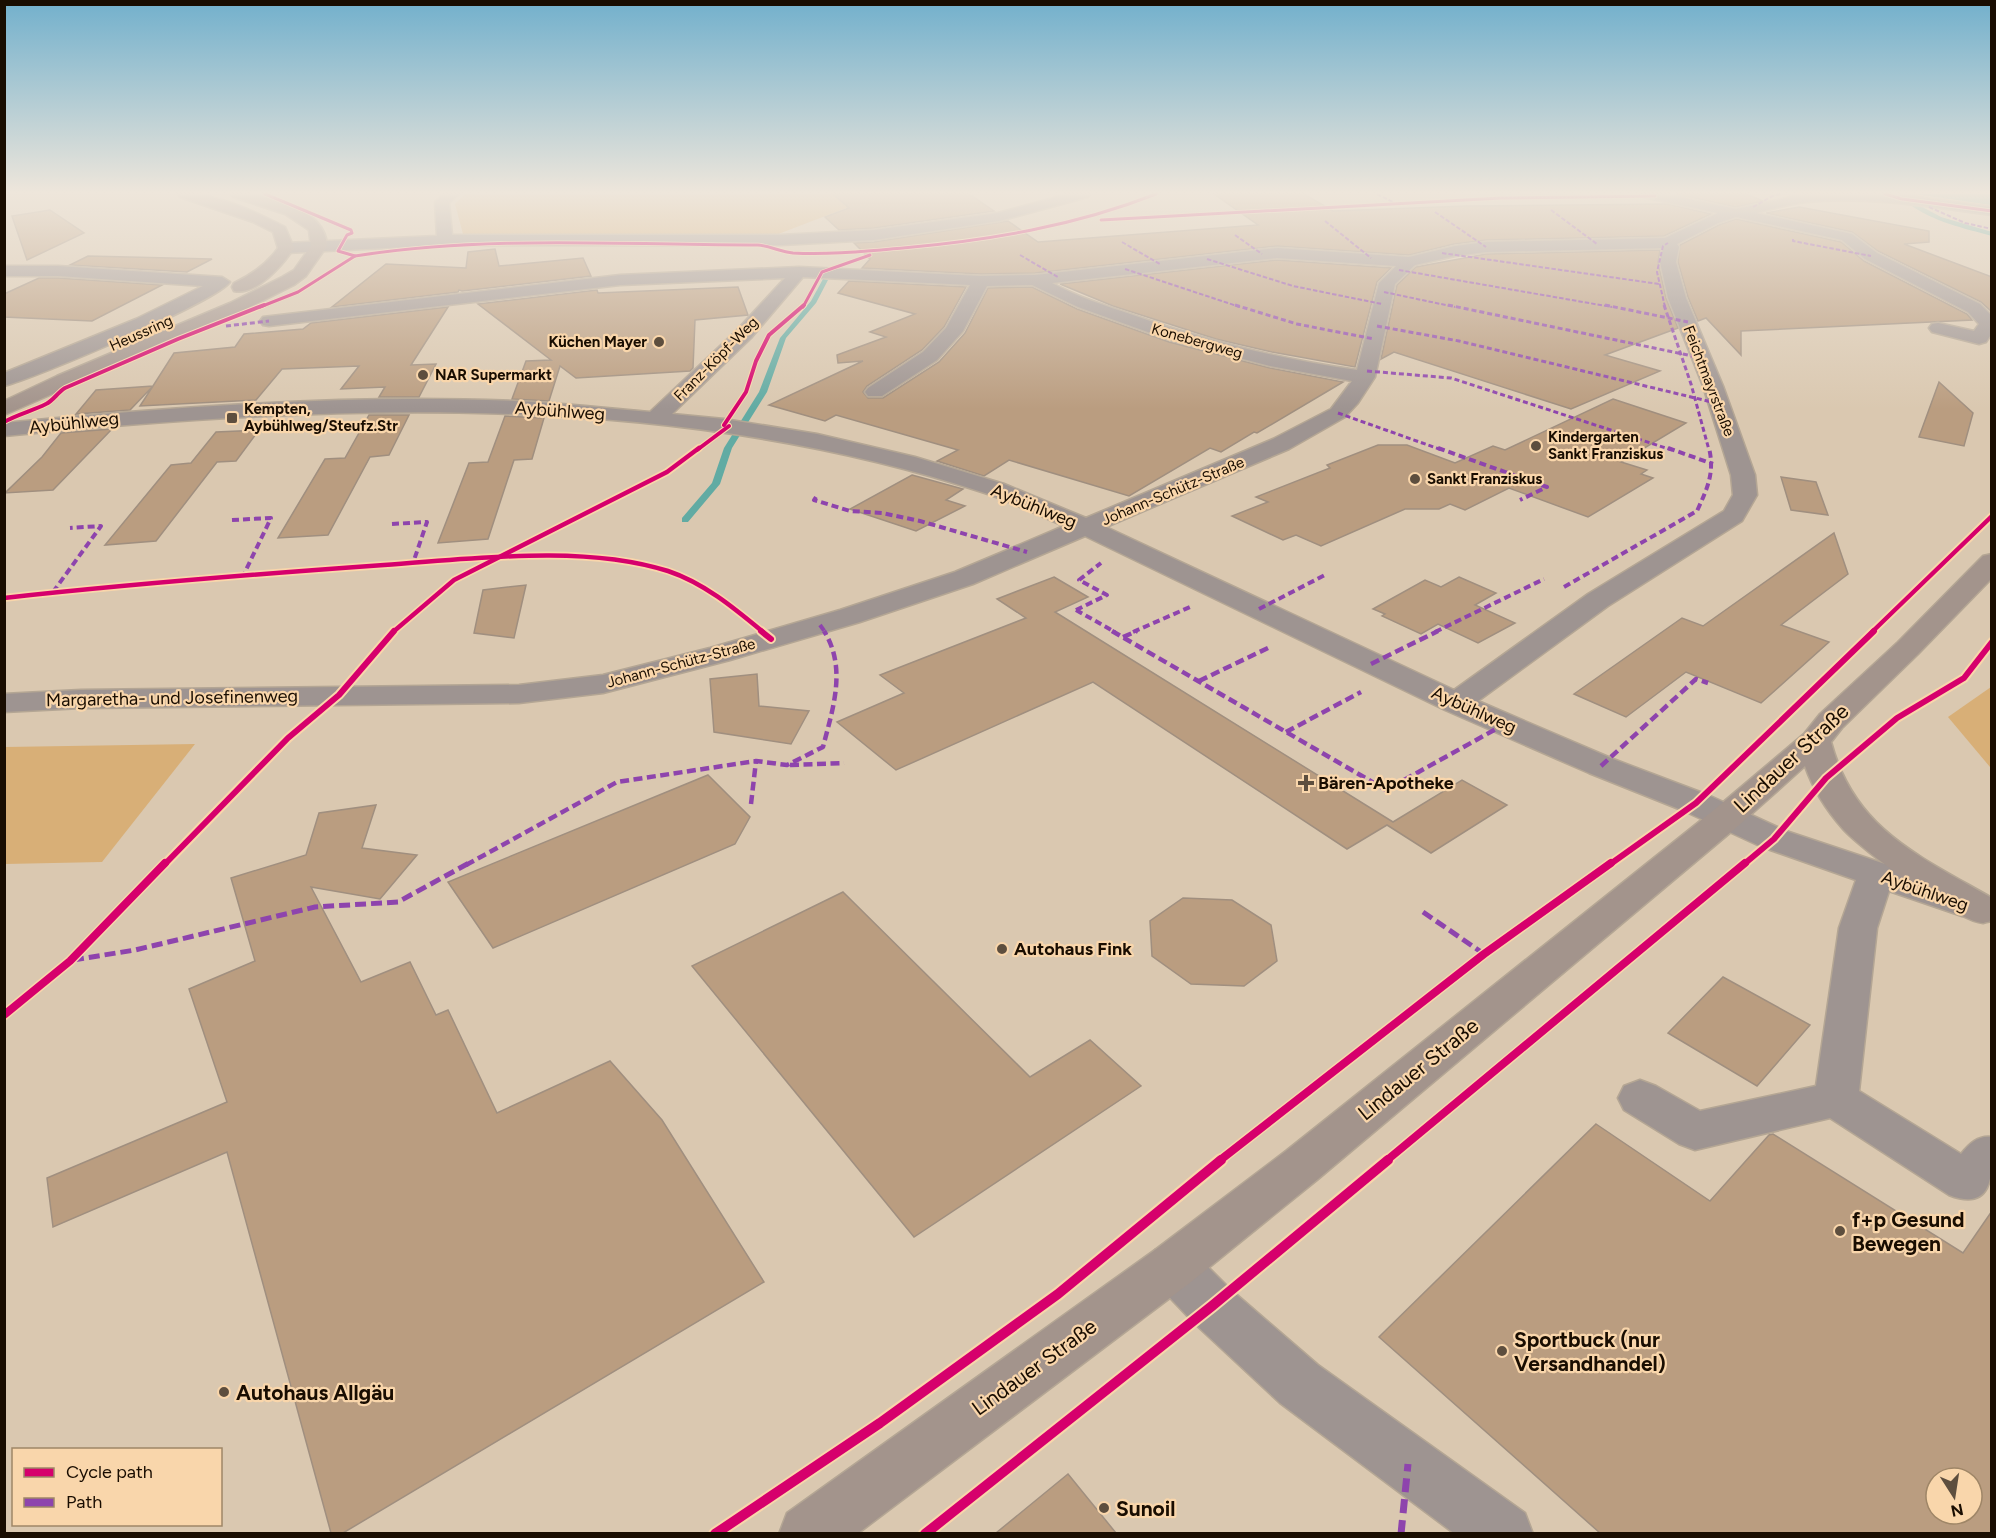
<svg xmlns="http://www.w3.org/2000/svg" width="1996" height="1538" viewBox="0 0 1996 1538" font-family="Figtree,sans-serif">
<rect width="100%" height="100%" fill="#dac8b0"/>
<g fill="#d8af77">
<path d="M465,194L505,195L883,194L773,236L463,234L455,204Z"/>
<path d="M1991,687L1992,766L1990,767L1948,717Z"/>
<path d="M195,744L102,862L5,864V747Z"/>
</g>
<path fill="#61aba3" d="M1915,194H1991V205Z"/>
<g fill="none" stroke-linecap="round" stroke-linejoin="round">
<g fill="#61aba3" fill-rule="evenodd">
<path d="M1909,202H1913L1941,217L1992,232V236C1963,228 1934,222 1909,204Z"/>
<path d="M823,279L828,280L816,303L786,338L767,392L732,448L720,484L688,522H682V518L712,483L724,448L759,392L780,338L811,301Z"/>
</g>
</g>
<g fill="#ba9d80" stroke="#a08f7f" stroke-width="1.5" fill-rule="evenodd">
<path d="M833,194H969L994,211L874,228L839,230L825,217L849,208Z"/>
<path d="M1214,194H1304L1333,211L1466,206L1667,204L1711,214L1664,236L1486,240L1454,244L1409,255L1277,246L1035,273L981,274L862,268L870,259L854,243L874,242L1008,221L1038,242L1258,225Z"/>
<path d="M1676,194H1747L1763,201L1736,207Z"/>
<path d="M1799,207L1929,231V242L1904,244L1992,277V312L1981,302L1878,251L1852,232L1766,213Z"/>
<path d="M50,210L84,233L27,260L12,216Z"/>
<path d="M1736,219L1841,242L1864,261L1967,314L1972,320L1741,331V355L1706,318L1698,321L1688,297L1678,262L1680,245L1719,225Z"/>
<path d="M495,249L499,266L583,258L591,276L462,291L459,290L458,292L332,307L386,264L466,268L468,252Z"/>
<path d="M1660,250L1658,262L1666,298L1678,328L1605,355L1660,371L1571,409L1394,352L1381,359L1397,285L1416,267L1486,254Z"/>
<path d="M88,256L212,259L187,272L70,265Z"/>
<path d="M1277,260L1391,268L1377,282L1355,367L1272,352L1216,339L1113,306L1060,284Z"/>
<path d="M39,278H58L162,285L92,321L4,317V294Z"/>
<path d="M849,281L966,287L944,327L922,350L867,386L863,392L868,398H883L939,362L965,333L988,288L1032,287L1077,309L1169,342L1270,368L1343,382L1257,433L1254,432L1221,452L1210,448L1129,496L1009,460L984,476L937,461L958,450L836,415L825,421L769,405L863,361L838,363L837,355L886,337L870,332L915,314L838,293Z"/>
<path d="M738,287L748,315L695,320L693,368L690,371L576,378L560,366L549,401L512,399L526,361L551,360L478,304L597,290L598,293Z"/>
<path d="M448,307L411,365L436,364L419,397H379L385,387L341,389L359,366L282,369L256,400L140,406L153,386L130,410L76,414L96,390L153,386L174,353L235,347L244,334L303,329L311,323Z"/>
<path d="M1939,382L1973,413L1964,446L1919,437Z"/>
<path d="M1613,399L1686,423L1621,462L1647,470L1641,474L1653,478L1588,517L1509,488L1465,510L1450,504L1439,509H1405L1321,546L1296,535L1283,540L1232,516L1268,502L1256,497L1330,468L1327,465L1378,445H1407L1455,463L1493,446L1505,450Z"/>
<path d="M369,415H409L389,455L370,457L328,535L278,538L325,459L345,458Z"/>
<path d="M505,416L544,418L532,459L514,460L488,539L438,543L469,463L488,462Z"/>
<path d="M112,429L53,490L5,493L42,457L61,433Z"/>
<path d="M259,430L236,461L217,462L156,541L105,545L171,465L191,463L216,432Z"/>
<path d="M912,475L963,489L946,500L965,506L916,531L850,509Z"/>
<path d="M1781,477L1816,482L1828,515L1791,510Z"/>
<path d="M1834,533L1848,574L1781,625L1829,642L1761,703L1686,672L1626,717L1574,694L1682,618L1703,626Z"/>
<path d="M1054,577L1088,597L1055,612L1393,822L1462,780L1507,805L1431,853L1387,825L1347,849L1093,682L896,770L837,722L904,693L880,675L1026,618L997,599Z"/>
<path d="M1459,577L1496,593L1475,605L1515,623L1478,643L1438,624L1421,634L1382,616L1385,614L1373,609L1425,580L1441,587Z"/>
<path d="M526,585L514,638L474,633L483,590Z"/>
<path d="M757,674L759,706L809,711L791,744L714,732L710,679Z"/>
<path d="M708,775L750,817L735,844L493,948L448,882Z"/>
<path d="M376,805L362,848L417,855L380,899L311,887L361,982L410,962L436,1015L448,1010L497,1113L610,1061L662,1120L764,1282L343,1533H331L227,1152L53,1227L47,1178L227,1102L189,989L255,961L231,878L306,855L319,813Z"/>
<path d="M843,892L1030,1077L1090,1040L1141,1086L914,1237L692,966Z"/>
<path d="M1183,898L1232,900L1271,925L1277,961L1244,986L1191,984L1152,956L1150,921Z"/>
<path d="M1723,977L1810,1025L1757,1086L1668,1033Z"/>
<path d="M1596,1124L1710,1201L1769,1135L1773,1134L1963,1253L1992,1211V1533H1600L1379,1337ZM1936,1478H1972V1514H1936Z"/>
<path d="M1068,1474L1116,1533H996Z"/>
</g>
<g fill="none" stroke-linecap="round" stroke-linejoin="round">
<g stroke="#b4a694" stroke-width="3">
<g id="minor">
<path d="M444,194H459L449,203L452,235H781L874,230L998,213L1068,194H1090L1088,197L999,221L874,240L781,245H445L286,253L278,248L286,243L437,236L435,202Z"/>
<path d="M1641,194H1666L1736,209L1805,194L1902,195L1992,207V215C1930,207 1868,196 1806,202C1789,204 1772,209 1756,213L1852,234L1877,253L1980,304L1992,316V333L1986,342L1979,344L1932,332L1929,328L1932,324L1938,323L1974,331L1979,324L1968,312L1865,259L1842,240L1736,217L1718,223L1677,244L1679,247L1676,262L1686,298L1723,386L1755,475L1757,495L1742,521L1608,606L1478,701L1613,759L1708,795L1786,831L1975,894L1981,903L1975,912L1962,916L1889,891L1877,928L1859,1091L1961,1154C1969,1144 1978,1135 1992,1137C1992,1170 1996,1213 1949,1195L1830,1118L1695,1150L1679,1144L1624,1110L1618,1098L1624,1086L1640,1080L1656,1086L1700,1111L1816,1086L1839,928L1856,880L1762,847L1684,811L1589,773L1445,710L1085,536L973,584L860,622L730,660L603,693L519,703L81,708L4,712V694L81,690L519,685L603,675L710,648L840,610L955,572L1064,526C1038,515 1012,502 985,493C670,389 330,404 4,436V423C173,407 344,394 514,401C559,403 605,408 650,412L737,330L785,278L620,285L269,326L263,325L260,321L263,317L620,275L799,267L981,276L1035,275L1277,248L1409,257L1455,246L1486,242L1665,238L1718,213L1643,197ZM1663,248L1660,262L1668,298L1703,386L1731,475L1733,495L1724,511L1588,594L1454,690L1106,527L1289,449L1345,417L1358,403L1375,377L1395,284L1415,265L1455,256L1486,252ZM1277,258L1396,266L1379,283L1357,370C1280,359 1206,341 1133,315C1106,306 1078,297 1052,283ZM803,277L970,285L946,328L923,352L868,388L865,392L868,396H882L937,360L963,331L987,286L1032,285L1078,307L1170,340L1270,366L1352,381L1331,409L1273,439L1086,518L1004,484L915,457L817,434L724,419L672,414L751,338Z"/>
<path d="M4,266H58L222,277L230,282C215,302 36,378 4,386V373L136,319L203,286L58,276H4Z"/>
<path d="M1173,1244L1191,1250L1230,1289L1318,1365L1525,1513L1533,1534H1455L1280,1403L1194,1323L1155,1282L1148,1266L1155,1250Z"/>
</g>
</g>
<g stroke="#b4a694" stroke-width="3">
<g id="major">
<path d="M178,194C214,192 254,211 285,227L294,248C283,265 256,296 234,291L232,287L234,283C251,275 267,264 278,248L273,232L253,222L180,197Z"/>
<path d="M231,194C262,193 326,207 327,246L306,276L294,285L242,311L4,415V401L57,376L230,303L282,277L294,270L311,246L309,230L285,214L233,197Z"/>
<path d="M1992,554V578L1918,654L1842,728L1831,742C1854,829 1919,856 1992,898V921C1991,921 1983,923 1983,923C1958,922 1861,849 1843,829C1827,811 1813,789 1805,766L1738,826L1318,1179L1191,1282L857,1534H779L787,1513L1155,1250L1286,1151L1714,810L1804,734L1820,714L1898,642L1983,556Z"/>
</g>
</g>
<use href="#minor" fill="#9e9491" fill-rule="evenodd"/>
<use href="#major" fill="#a3948c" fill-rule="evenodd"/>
<g stroke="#8e44ad" stroke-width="2" stroke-dasharray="4.5 2" stroke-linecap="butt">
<path d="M1377,194L1393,202"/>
<path d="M1753,207L1774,195L1782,194"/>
<path d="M1929,207L1965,223L1992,229"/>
<path d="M1551,210L1597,244"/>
<path d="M1435,212L1486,247"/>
<path d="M1325,221L1371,258"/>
<path d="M1235,235L1262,254"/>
<path d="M1793,239V241L1871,256"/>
<path d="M1122,242L1160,264"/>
<path d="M1442,253L1659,284"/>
<path d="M1020,255L1058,277"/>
<path d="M1207,259L1293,286L1382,304"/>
<path d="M1125,269L1240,307"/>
<path d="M1399,270L1612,307"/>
<path d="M1384,292L1455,307"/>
<path d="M1665,307L1657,272L1663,246L1668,243"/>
</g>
<g stroke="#8e44ad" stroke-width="3" stroke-dasharray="5 3" stroke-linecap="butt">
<path d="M1235,305L1297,324L1374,339"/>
<path d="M1448,305L1702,358"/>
<path d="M1605,305L1688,322"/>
<path d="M1664,305L1691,384L1709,450"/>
<path d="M226,326L269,321"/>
<path d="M1377,326L1459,341L1720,404"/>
<path d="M1367,371L1451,378L1672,450"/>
<path d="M1338,413L1442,450"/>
</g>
<g stroke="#8e44ad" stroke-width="4" stroke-dasharray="7 4" stroke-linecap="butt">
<path d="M1438,448L1547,487L1520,500"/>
<path d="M1668,448L1713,464"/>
<path d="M816,497L814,500L850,511L882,513L920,521L1027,552"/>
<path d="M232,520L271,518L244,574"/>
<path d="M392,524L427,522L413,563"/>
<path d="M1564,587L1697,511C1707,489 1715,473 1709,448"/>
<path d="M53,592L101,526L70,528"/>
<path d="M1259,609L1325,575"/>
<path d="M1076,610L1115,632"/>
<path d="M1076,610L1107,595L1079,580L1101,563"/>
<path d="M820,625L825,632"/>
<path d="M1133,632L1190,607"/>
<path d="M1435,632L1544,579"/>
</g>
<g stroke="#8e44ad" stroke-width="4.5" stroke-dasharray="9 4.5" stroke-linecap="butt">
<path d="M1112,631L1386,790L1505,724"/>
<path d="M1123,637L1137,631"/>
<path d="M1371,664L1438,631"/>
<path d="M1199,681L1270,647"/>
<path d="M1286,732L1361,692"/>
<path d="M790,765L844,763"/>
<path d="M1601,766L1696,679L1708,683"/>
<path d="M751,804L756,761"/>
<path d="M466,865L617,782L756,761L787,765L823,747C833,708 847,668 824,631"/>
</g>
<g stroke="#8e44ad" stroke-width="5" stroke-dasharray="11 5" stroke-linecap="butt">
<path d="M1423,912L1484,954"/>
<path d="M73,960L135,950L315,907L398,902L469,863"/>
</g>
<path stroke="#8e44ad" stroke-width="7" stroke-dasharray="14 7" stroke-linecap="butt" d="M1401,1534L1408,1464"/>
<g stroke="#f9d6ab" stroke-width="4.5">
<g id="cycleway-far5">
<path d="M1885,194L1902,199L1992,211"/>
<path d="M1101,220L1501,198L1655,196"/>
<path d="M355,256C488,235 624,245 758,245C770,246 781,252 793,253C830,255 867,251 903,248C990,240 1075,226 1156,194"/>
<path d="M260,307L298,292L355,256L338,251L347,235L352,233L351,230L265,194"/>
<path d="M803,307L822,272L870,255"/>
</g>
</g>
<g stroke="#f9d6ab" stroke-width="6">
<g id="cycleway-far4">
<path d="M4,422C18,414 32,411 46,404C53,401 58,392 65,388L178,339L264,305"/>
<path d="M724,425L746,392L756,361L769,335L804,305"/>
<path d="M697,450L729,426"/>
</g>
</g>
<g stroke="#f9d6ab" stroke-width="8">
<g id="cycleway-far3">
<path d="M4,598C130,584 257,574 384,565C472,559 583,544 668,571C704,583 734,608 763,632"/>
<path d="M393,632L454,580L667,472L699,448"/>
<path d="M1872,632L1992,516"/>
</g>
</g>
<g stroke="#f9d6ab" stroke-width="10">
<g id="cycleway-far2">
<path d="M761,631L771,639"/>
<path d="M164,865L288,738L339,695L394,631"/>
<path d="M1609,865L1696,803L1874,631"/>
<path d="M1743,865L1774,839L1826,778L1897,718L1964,678L1992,642"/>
</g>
</g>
<g stroke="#f9d6ab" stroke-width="11">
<g id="cycleway-far1">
<path d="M4,1015L70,961L165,863"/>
<path d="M1219,1161L1484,954L1611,863"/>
<path d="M1386,1161L1745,863"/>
</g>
</g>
<g stroke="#f9d6ab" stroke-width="14">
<g id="cycleway">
<path d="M715,1534L880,1423L1058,1294L1221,1160"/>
<path d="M925,1534L1212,1306L1388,1160"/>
</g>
</g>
<use href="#cycleway-far5" stroke="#d6006c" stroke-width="3"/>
<use href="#cycleway-far4" stroke="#d6006c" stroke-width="4"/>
<use href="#cycleway-far3" stroke="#d6006c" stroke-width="4.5"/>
<use href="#cycleway-far2" stroke="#d6006c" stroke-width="6"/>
<use href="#cycleway-far1" stroke="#d6006c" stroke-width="8"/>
<use href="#cycleway" stroke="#d6006c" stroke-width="10"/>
</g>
<linearGradient id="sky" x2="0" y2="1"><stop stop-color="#72b0cc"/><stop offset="0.47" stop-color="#eee6db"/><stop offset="1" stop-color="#eee6db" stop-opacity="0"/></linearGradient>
<rect width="1996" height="409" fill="url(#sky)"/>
<g fill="#5d4e3e" stroke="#f9d6ab" stroke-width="2">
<circle cx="659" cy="342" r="6"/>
<circle cx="423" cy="375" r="6"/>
<rect x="226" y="412" width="12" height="12" rx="3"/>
<circle cx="1536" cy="446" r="6"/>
<circle cx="1415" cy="479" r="6"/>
<path d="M1303 774h6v6h6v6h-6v6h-6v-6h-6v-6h6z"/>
<circle cx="1002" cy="949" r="6"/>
<circle cx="1840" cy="1231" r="6"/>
<circle cx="1502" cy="1351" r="6"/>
<circle cx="224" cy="1392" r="6"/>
<circle cx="1104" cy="1508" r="6"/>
</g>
<g text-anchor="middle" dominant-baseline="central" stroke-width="4.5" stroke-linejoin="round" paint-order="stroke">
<g font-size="15" fill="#190d01" stroke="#f9d6ab">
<text transform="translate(141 333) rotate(-24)">Heussring</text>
<text transform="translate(1197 341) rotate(16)">Konebergweg</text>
<text transform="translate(716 359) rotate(-45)">Franz-Köpf-Weg</text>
<text transform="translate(1709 381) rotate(69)">Feichtmayrstraße</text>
<text transform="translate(1173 491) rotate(-23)">Johann-Schütz-Straße</text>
<text transform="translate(681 663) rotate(-15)">Johann-Schütz-Straße</text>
</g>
<g font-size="15" font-weight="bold" fill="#190d01" stroke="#f9d6ab" text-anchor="start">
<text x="647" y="342" text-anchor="end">Küchen Mayer</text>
<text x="435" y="375">NAR Supermarkt</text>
<text x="244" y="409">Kempten,<tspan x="244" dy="17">Aybühlweg/Steufz.Str</tspan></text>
<text x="1548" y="437">Kindergarten<tspan x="1548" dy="17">Sankt Franziskus</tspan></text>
<text x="1427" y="479">Sankt Franziskus</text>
</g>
<g font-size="18" fill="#190d01" stroke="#f9d6ab">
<text transform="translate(560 411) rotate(4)">Aybühlweg</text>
<text transform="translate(74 423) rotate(-6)">Aybühlweg</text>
<text transform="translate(1034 506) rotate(22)">Aybühlweg</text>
<text transform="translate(172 698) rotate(-1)">Margaretha- und Josefinenweg</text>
<text transform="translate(1474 710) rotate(24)">Aybühlweg</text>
<text transform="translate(1925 891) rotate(19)">Aybühlweg</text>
</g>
<g font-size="18" font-weight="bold" fill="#190d01" stroke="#f9d6ab" text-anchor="start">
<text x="1318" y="783">Bären-Apotheke</text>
<text x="1014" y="949">Autohaus Fink</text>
</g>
<g font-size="21" fill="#190d01" stroke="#f9d6ab">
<text transform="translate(1791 758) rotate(-43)">Lindauer Straße</text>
<text transform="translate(1418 1069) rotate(-39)">Lindauer Straße</text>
<text transform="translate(1034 1367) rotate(-36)">Lindauer Straße</text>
</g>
<g font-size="21" font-weight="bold" fill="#190d01" stroke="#f9d6ab" text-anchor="start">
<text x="1852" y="1219">f+p Gesund<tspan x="1852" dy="24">Bewegen</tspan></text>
<text x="1514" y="1339">Sportbuck (nur<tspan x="1514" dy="24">Versandhandel)</tspan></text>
<text x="236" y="1392">Autohaus Allgäu</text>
<text x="1116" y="1508">Sunoil</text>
</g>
</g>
<rect width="1996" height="1538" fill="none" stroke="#190d01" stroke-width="12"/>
<rect x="12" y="1448" width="210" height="78" fill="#f9d6ab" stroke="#9f8667" stroke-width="1.5"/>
<rect x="24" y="1468" width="30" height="9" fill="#d6006c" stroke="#9f8667" stroke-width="1.5"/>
<text x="66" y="1478" font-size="18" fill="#190d01">Cycle path</text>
<rect x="24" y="1498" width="30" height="9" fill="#8e44ad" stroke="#9f8667" stroke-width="1.5"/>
<text x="66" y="1508" font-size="18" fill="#190d01">Path</text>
<g transform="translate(1954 1496) rotate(168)"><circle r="28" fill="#f9d6ab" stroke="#9f8667" stroke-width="1.5"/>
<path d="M0-4.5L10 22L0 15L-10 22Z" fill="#5d4e3e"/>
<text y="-9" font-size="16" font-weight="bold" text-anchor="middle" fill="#190d01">N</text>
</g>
</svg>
